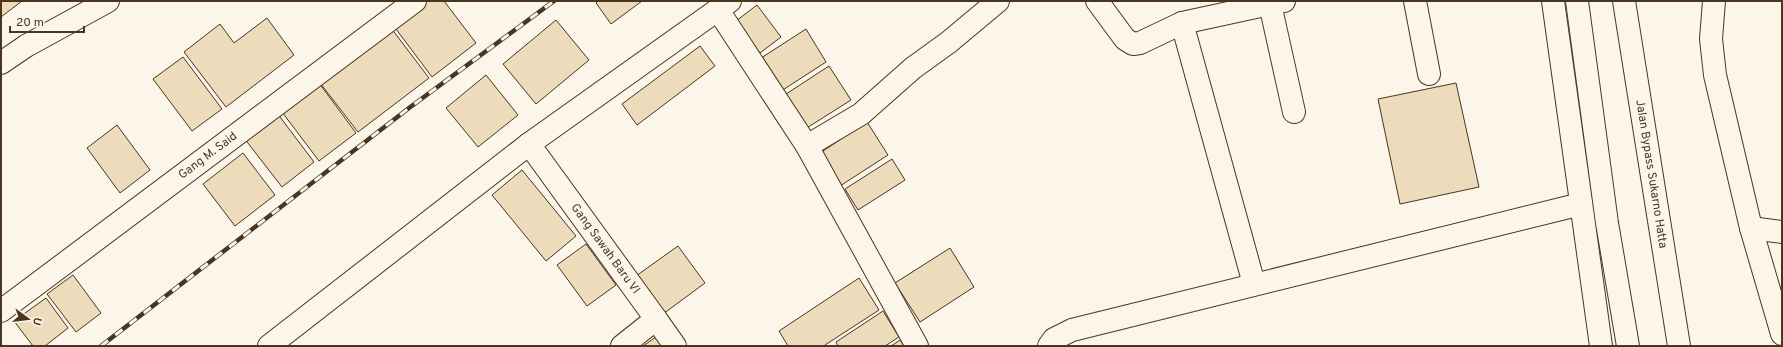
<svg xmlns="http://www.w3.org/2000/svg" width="1783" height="347" viewBox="0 0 1783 347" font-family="Overpass,sans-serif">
<rect width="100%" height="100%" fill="#fbf6e9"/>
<g fill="#ecdcbc" stroke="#4a3520">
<path d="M1,1H22L1,17Z"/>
<path d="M425,1H444L476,43L432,77L393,25Z"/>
<path d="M598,1H642L611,24L596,3Z"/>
<path d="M757,5L781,37L760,53L736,21Z"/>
<path d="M267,18L294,55L226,107L184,52L220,24L234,43Z"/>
<path d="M556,20L589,60L536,104L503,64Z"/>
<path d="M391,28L429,78L358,132L320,83Z"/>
<path d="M806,29L826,62L775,95L755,62Z"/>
<path d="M700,46L715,66L637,125L622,104Z"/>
<path d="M183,57L222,109L192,131L153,79Z"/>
<path d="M829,66L851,100L802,131L780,98Z"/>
<path d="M486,75L518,115L478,147L446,108Z"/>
<path d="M319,83L356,133L319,161L282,112Z"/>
<path d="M1456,83L1479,187L1400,204L1378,99Z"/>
<path d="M277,113L314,162L282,187L244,138Z"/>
<path d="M867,122L888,155L840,186L820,153Z"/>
<path d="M117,125L150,170L120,193L87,148Z"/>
<path d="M243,153L275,195L235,226L203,184Z"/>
<path d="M892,159L905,180L858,210L845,189Z"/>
<path d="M522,170L576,236L546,261L492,195Z"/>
<path d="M586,244L616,285L587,306L557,265Z"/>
<path d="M678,246L705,283L663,314L636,276Z"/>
<path d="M950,248L974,287L920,322L895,283Z"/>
<path d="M73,275L101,313L76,332L47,294Z"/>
<path d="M859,278L879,310L825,345L826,346H788L779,331Z"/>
<path d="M46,298L68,328L45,346H33L14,321Z"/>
<path d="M883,311L899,337L885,346H838L836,342Z"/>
<path d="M663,332L673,346H643Z"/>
<path d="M900,340L904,346H891Z"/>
</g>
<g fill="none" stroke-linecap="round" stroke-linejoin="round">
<g stroke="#4a3520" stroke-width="24">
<g id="minor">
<path d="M1097,1L1125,39L1133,44L1140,43L1182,23L1284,1"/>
<path d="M1415,1L1429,74"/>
<path d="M1553,1L1601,346"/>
<path d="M1714,1L1711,39L1715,75L1751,228L1782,334"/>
<path d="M1270,4L1294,112"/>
<path d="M718,10L807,146L917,346"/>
<path d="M1182,23L1254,284"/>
<path d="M1,63L26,46L108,1"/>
<path d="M529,144L656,319L622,346"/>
<path d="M807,146L861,114L913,68L949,42L998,1"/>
<path d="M1751,228L1782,232"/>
<path d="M1,311L415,1"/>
<path d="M656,319L675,346"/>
<path d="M269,346L529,144L730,1"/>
<path d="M1049,346L1054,339L1072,330L1581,204"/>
</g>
</g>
<g stroke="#4a3520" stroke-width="24">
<g id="trunk">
<path d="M1577,1L1607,223L1628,346"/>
<path d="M1624,1L1679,346"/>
</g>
</g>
<use href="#minor" stroke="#fbf6e9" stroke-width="22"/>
<use href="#trunk" stroke="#fbf6e9" stroke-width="22"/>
<g stroke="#4a3520" stroke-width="4.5">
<path id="rail" d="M101,346L409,108L554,1"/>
</g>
<use href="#rail" stroke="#fbf6e9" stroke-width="3" stroke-dasharray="9" stroke-linecap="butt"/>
</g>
<g text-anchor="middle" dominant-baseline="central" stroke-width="3" stroke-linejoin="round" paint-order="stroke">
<g font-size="12" fill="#4a3520" stroke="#fbf6e9">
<text transform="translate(208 156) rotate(-37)">Gang M. Said</text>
<text transform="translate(1651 174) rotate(81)">Jalan Bypass Sukarno Hatta</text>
<text transform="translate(605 249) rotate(54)">Gang Sawah Baru VI</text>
</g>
</g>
<rect width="1783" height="347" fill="none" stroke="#4a3520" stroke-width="4"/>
<g transform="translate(28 319) rotate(105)" stroke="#fbf6e9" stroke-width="3" paint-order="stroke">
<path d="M0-3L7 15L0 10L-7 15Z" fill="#4a3520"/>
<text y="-6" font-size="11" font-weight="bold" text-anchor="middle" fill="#4a3520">U</text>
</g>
<path d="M10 26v6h74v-6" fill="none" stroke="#4a3520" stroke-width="2"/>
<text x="16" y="26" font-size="12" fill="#4a3520" stroke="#fbf6e9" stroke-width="3" paint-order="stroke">20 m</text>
</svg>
